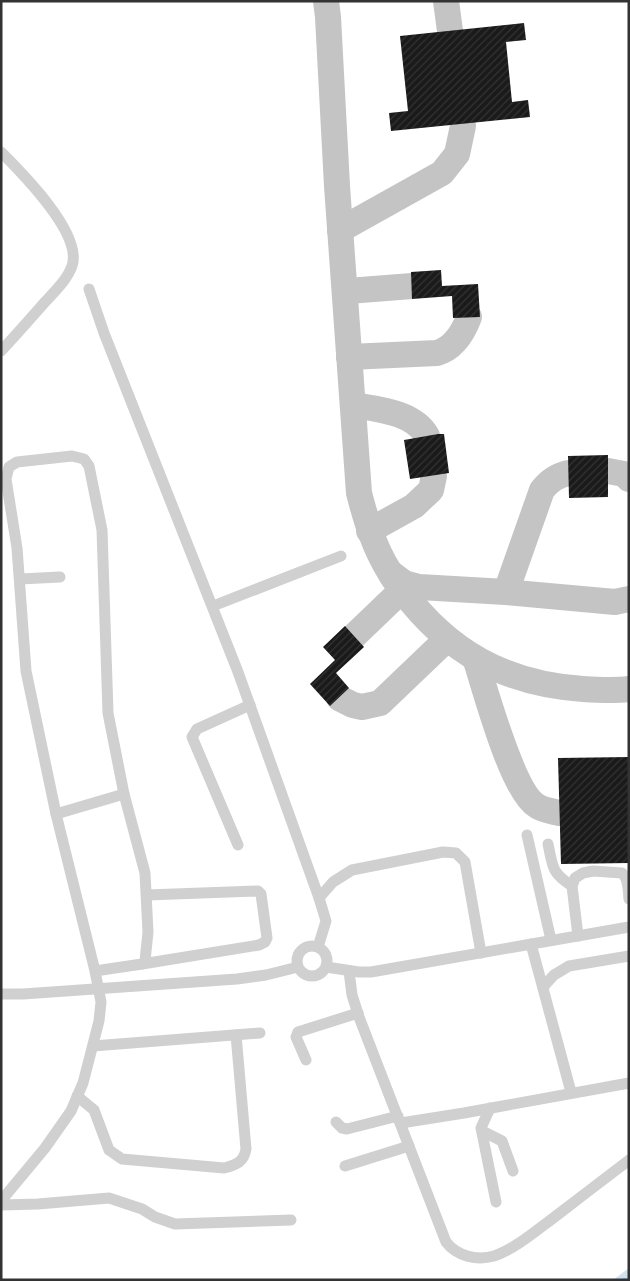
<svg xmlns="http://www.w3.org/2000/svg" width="630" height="1281" viewBox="0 0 630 1281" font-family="'Sofia Sans Condensed',sans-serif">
<defs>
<pattern id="water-waves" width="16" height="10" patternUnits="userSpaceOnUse" patternTransform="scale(1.25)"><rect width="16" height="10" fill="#cfe2ee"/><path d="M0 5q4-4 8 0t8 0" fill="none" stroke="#b2c2cd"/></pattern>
<pattern id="building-hatch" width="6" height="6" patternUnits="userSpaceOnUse" patternTransform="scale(1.25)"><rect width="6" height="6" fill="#1a1a1a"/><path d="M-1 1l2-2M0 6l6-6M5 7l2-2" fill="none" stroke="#333"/></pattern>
</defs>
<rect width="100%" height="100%" fill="#fff"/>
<path fill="url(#water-waves)" d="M629,1268V1280H613Z"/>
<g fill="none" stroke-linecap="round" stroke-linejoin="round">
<g stroke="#c4c4c4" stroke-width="26">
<path d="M326,1L328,17L337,186L359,493C366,520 374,547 389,571C392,578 398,584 402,590C448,652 505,684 583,689C598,690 614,691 629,689"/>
<path d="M446,1L450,31"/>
<path d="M340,230L442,173L457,154L463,126"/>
<path d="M348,291L412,286"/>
<path d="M349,357L437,353C454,348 463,333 469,317"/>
<path d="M353,405C377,409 414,412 427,436"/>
<path d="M608,471L624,474L629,479"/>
<path d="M369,531L414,506L431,490L434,476"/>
<path d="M392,574L404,583L419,587L506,592L615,602L629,599"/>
<path d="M506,592L542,490C550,480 557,476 568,473"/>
<path d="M354,636L402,590"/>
<path d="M475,658C485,688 512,792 537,806C543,810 552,811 559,813"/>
<path d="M339,698L353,705L362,707L380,703L447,639"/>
</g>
</g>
<g fill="url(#building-hatch)">
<path d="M524,23L526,40L506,42L512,102L528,100L530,117L391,131L389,113L408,111L400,36Z"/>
<path d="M441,270L442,286L478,284L480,317L453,318L452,296L412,299L411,272Z"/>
<path d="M438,434H444L449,473L410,479L404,440Z"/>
<path d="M608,455V497L569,498L568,456Z"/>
<path d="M345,626L364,647L336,673L349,688L330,706L310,684L335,660L323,647Z"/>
<path d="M629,757V863L561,864L558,758Z"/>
</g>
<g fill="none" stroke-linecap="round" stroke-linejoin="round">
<g stroke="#d0d0d0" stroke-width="11">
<path d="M1,152C22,173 83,234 72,266C67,280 55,291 45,302C30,319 16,335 1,351"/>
<path d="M89,289L104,333L238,672L319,898L326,921L318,947"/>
<path d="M20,579L60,577"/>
<path d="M213,606L341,556"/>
<path d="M56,814L124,794"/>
<path d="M527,835L551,940"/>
<path d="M548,844C553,867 551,872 572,886"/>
<path d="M238,845L192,737L197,729L250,705"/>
<path d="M319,898L333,882L352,870L443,852L456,853L465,862L481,953"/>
<path d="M578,936L572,886L575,878L583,873L593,871L622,873C629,879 628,890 629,899"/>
<path d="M531,944L571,1092"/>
<circle cx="312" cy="961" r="15"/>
<path d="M142,964L259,945L265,942L267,938L261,894L258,891L147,895"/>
<path d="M326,967L359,972H371L629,927"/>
<path d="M349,971L352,995L359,1017L446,1242C457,1256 476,1261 494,1256C513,1250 536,1231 552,1219C578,1199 603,1180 629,1160"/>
<path d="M543,987L554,975L569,966L629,956"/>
<path d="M1,994H23L237,979L266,975L298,967"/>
<path d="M93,1046L260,1033"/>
<path d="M306,1060L296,1037L298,1032L358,1013"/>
<path d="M77,1096L94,1110L109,1150L122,1159L224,1168C236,1165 244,1162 246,1149L236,1035"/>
<path d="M490,1108L481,1128L496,1202"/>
<path d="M336,1122L342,1128L347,1129L398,1116"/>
<path d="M401,1123L464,1113L629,1083"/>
<path d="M482,1131L502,1141L513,1171"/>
<path d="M345,1166L409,1146"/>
<path d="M1,1201L45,1148L71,1111L83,1083L99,1021L101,1002L95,971L56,814L26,671L17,548L6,479L9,467L17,462L72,456L84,459L89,466L102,530L108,713L124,794L145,873L148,932L145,961L142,964L95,971"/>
<path d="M1,1205L38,1204L109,1198L142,1209L155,1217L175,1224L291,1220"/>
</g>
</g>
<rect width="630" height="1281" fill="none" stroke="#333333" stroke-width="5"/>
</svg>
